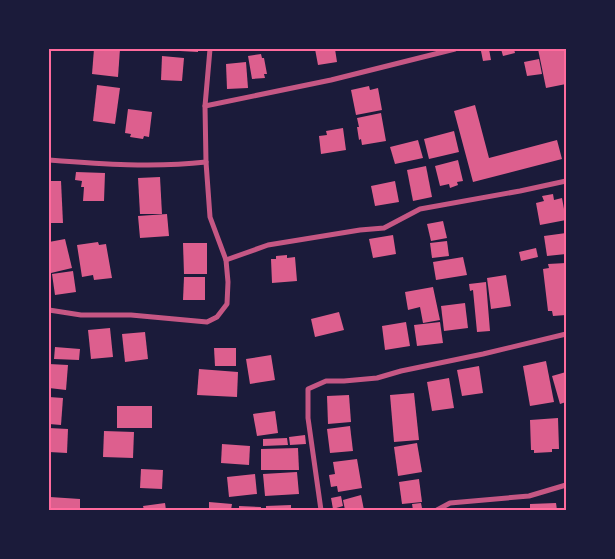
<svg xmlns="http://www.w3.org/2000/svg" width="615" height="559" viewBox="0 0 615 559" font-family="'Exo 2',sans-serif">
<rect width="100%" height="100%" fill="#1b1b3a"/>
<g fill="#dd5f8e">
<path d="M94,49H120L118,77L92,74Z"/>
<path d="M180,49H198V52L180,51Z"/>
<path d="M315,49H335L337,62L318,65Z"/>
<path d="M489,49L491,60L483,61L481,51Z"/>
<path d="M501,49H514L515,53L503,56Z"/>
<path d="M538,49H566V84L546,88Z"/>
<path d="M261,54L262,58H264L267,74H264L265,78L252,79L248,56Z"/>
<path d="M162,56L184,58L182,81L161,80Z"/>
<path d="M539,59L542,74L527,76L524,62Z"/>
<path d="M246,62L248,88L227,89L226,64Z"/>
<path d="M97,85L120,88L115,124L93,121Z"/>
<path d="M369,86L370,90L378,88L382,110L356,115L351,90Z"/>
<path d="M475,105L489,158L557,140L562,159L473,182L454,111Z"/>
<path d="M128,109L152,112L149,137L144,136L143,139L130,137L131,134L125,133Z"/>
<path d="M381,113L386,141L362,145L361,139L359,140L357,127H359L357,118Z"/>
<path d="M343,128L346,150L321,154L319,136L327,135L326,131Z"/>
<path d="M454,131L459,152L429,159L424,139Z"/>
<path d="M418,140L423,158L395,164L390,147Z"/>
<path d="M458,160L463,181L457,182L458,185L450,188L449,184L440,186L435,166Z"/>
<path d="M426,166L432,197L413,201L407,170Z"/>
<path d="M76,172L105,173L104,201H83L84,187H81L82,181L75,180Z"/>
<path d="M160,177L162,214H140L138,178Z"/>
<path d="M49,181H61L63,223H49Z"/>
<path d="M395,181L399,202L375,206L371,186Z"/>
<path d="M553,194L554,200L562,198L566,220L540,225L536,203L544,201L542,196Z"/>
<path d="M167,214L169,236L140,238L138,216Z"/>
<path d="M443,221L447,238L431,241L427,224Z"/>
<path d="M566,233V254L547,256L544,236Z"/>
<path d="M393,235L396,254L373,258L369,239Z"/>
<path d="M65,239L72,268L51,273L49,265V242Z"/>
<path d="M447,241L449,256L432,258L430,243Z"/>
<path d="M98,242L99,245L106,244L112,278L94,280L93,275L82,277L77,245Z"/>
<path d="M183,243H207V274H184Z"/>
<path d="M536,248L538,257L521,261L519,252Z"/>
<path d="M287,255V258L295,257L297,281L272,283L271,259H276V256Z"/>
<path d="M463,257L467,275L436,280L433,262Z"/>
<path d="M566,263V315L553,316L552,311H548L543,269L549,268L548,264Z"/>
<path d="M73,271L76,292L55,295L52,274Z"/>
<path d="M506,275L511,306L491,309L487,278Z"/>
<path d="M184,277H205V300H183Z"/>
<path d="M486,282L490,331L477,332L473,290L470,291L469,284Z"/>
<path d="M433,287L440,320L423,323L420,307L408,310L405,292Z"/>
<path d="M465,303L468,328L444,331L441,306Z"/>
<path d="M339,312L344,330L315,337L311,319Z"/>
<path d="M406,322L410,346L385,350L382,326Z"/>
<path d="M440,322L443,343L417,346L414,325Z"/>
<path d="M110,328L113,357L91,359L88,330Z"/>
<path d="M145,332L148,359L125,362L122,334Z"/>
<path d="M55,347L80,349L79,360L54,359Z"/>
<path d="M214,348H236V366H215Z"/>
<path d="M271,355L275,380L250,384L246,359Z"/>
<path d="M546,361L554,402L530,406L523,366Z"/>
<path d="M49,364L68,365L66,390L49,388Z"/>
<path d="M479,366L483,393L462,396L457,370Z"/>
<path d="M199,369L238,372L237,397L197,395Z"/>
<path d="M566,372V402L560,404L552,376Z"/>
<path d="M449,378L454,408L432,411L427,382Z"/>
<path d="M414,393L419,440L394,442L390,395Z"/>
<path d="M349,395L351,422L328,424L327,396Z"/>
<path d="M49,397L63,398L61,425L49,424Z"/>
<rect x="117" y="406" width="35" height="22"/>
<path d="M275,411L278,433L257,436L253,414Z"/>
<path d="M558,418L559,449H552V452L534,453V450H531L530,420Z"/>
<path d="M350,426L353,451L330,453L327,429Z"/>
<path d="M49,428L68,429L67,453L49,452Z"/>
<path d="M104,431L134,432L133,458L103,457Z"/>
<path d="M305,435L306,444L290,445L289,437Z"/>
<path d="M287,438L288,445L263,446V439Z"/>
<path d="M417,443L422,472L398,476L394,447Z"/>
<path d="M222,444L250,446L249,465L221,463Z"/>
<path d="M298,448L299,470H261V449Z"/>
<path d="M357,459L362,488L338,492L337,486L331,487L329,475L335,474L333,462Z"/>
<path d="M141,469L163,470L162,489L140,488Z"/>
<path d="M297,472L299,494L265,496L263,474Z"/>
<path d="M255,474L257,494L229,497L227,477Z"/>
<path d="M419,479L422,502L402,504L399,482Z"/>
<path d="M361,495L364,510H345L343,500Z"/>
<path d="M341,496L343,506L333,509L331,498Z"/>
<path d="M50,497L80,499V510H49Z"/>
<path d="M209,502L232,504L231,510H209Z"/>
<path d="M165,503L166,510H144L143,506Z"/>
<path d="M421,503L422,508L413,510L412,504Z"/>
<path d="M556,503L557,510H530V504Z"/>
<path d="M291,505V510H266V506Z"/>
<path d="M239,506L261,507V510H239Z"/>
</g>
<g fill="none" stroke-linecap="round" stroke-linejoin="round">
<g stroke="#c65784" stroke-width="5">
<path d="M205,106L331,80L455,49"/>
<path d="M49,160C101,164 154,168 206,162"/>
<path d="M226,260L268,245L360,230L384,228L420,209L520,191L566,181"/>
<path d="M49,310L81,315H131L207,322L217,317L227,304L228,282L226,260L210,217L206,162L205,106L210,49"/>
<path d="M321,510L308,418V389L326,381H344L377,378L401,371L483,354L566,334"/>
<path d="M437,510L450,503L529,496L566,485"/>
</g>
</g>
<rect width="615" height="559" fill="none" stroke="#1b1b3a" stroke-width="100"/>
<rect x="50" y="50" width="515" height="459" fill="none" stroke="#ff6b9d" stroke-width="2"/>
</svg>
